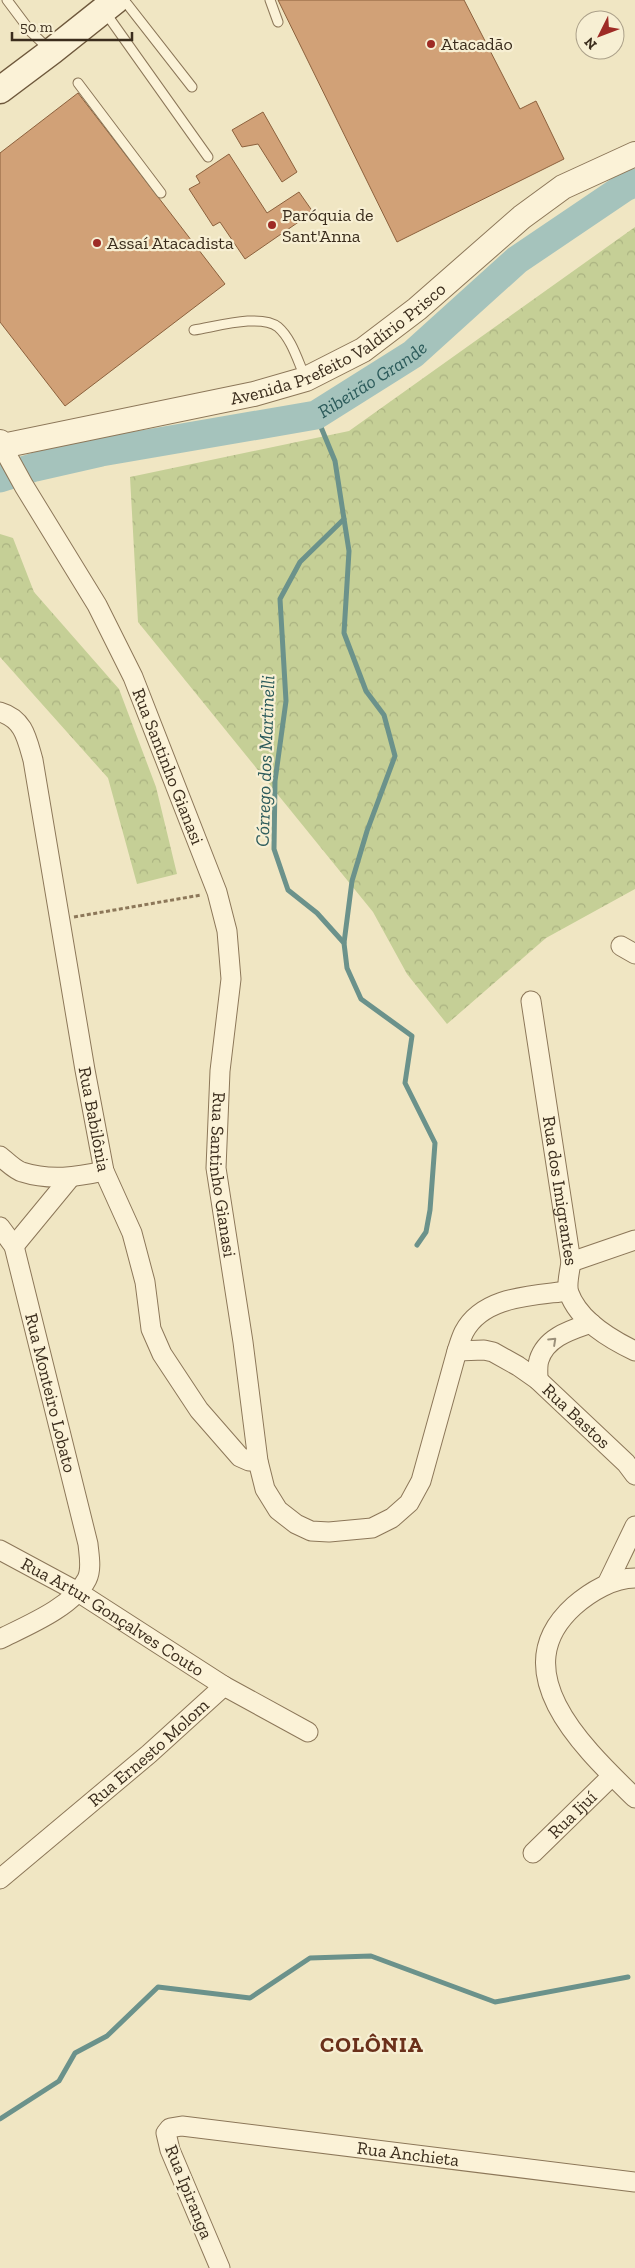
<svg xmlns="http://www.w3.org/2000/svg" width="635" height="2268" viewBox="0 0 635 2268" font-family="'Zilla Slab',serif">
<defs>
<pattern id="forest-crowns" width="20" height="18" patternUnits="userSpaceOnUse" patternTransform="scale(1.25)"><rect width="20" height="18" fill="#c5cf96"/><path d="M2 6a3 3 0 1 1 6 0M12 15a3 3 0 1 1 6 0" fill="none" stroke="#aab281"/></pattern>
</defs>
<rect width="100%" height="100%" fill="#f0e6c3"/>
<g fill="url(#forest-crowns)">
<path d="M635,227V889L546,938L447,1024L407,974L373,912L138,622L130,477L349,431Z"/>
<path d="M0,534L13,538L34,592L119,689L156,787L177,874L137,884L108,778L0,657Z"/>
</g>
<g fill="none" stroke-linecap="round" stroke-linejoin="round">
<g stroke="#6b928b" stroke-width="5">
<path d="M316,415L335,461L344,519L300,562L280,599L286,701L275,781L274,849L288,890L317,913L344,943L347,968L361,999L412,1036L405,1083L435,1143L430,1210L426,1232L417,1245"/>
<path d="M344,943L352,881L367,831L395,756L384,715L366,691L344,633L349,551L344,519"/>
<path d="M0,2119L59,2081L75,2053L107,2036L158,1987L250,1998L310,1958L371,1956L495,2002L628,1977"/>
</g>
<path stroke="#a5c3bc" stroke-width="29" id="s1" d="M0,478L35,467L101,452L316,415L413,354L517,260L625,187L635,183"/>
</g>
<g fill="#d1a177" stroke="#8c613d">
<path d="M278,0H464L520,109L536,101L564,159L397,242Z"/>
<path d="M78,93L225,284L65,406L0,322V153Z"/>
<path d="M263,112L297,172L282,182L258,144L242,147L232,130Z"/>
<path d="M229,154L267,213L299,192L313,212L245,259L220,222L213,226L189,189L200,183L196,176Z"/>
</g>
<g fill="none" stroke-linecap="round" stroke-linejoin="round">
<g stroke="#8c7759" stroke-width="11">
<g id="service">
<path d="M7,0L31,32L50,50"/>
<path d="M124,0L192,87"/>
<path d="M270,0L278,22"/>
<path d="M105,12L208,157"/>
<path d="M78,83L161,193"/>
<path d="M194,330C215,327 261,313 278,327C292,339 298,362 306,379"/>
</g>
</g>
<g stroke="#8c7759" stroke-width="21">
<g id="minor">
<path id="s2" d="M0,447L2,446L24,486L97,605L133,677L217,892L227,931L231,979L220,1071L216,1168L243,1342L258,1461L265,1489L278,1510L296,1524L311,1531L329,1532L372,1528L392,1518L409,1503L421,1481L457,1351C459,1345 461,1338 464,1332C483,1296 532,1296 568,1291"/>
<path id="s3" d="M0,712C24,719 27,739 33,760L85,1070L104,1171L132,1233L145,1282L151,1329L162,1354L199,1410L240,1457L249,1461H258"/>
<path d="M621,946L635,954"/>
<path id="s4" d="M531,1001L571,1262C570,1270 566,1285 569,1293C579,1321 610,1339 635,1351"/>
<path d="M0,1156C6,1161 15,1170 22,1172C50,1181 77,1177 104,1171"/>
<path id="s5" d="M0,1227L14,1246L88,1544C89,1555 92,1569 87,1579C73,1607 26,1626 0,1639"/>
<path d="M14,1246L70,1178"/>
<path d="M571,1262L635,1240"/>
<path id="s6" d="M457,1351L484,1350L493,1352L518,1366L538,1380L626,1463L635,1475"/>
<path d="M538,1380C538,1374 537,1366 539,1360C546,1337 571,1330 591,1323"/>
<path id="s7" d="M0,1550L78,1592L224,1686"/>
<path d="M635,1578C613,1578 590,1592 574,1606C501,1672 586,1750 635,1798"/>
<path d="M607,1584L635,1526"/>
<path id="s8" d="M533,1853L612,1776"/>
<path id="s9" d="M0,1879L149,1754L224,1686L308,1732"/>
<path id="s10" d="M220,2268L170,2150L166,2133L170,2128L182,2126L635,2182"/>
</g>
</g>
<g stroke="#8c7759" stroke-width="26">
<g id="tertiary">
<path id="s11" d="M0,442L2,446L254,394L306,379L363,350L417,309L522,217L563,187L635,154"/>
</g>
</g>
<g stroke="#6e583c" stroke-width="29">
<path id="secondary" d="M0,90L52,51L116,0"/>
</g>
<path stroke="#8c7759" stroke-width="3" stroke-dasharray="4 2.5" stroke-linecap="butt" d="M74,917L201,895"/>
<use href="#service" stroke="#fbf2d7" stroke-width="9"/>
<use href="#minor" stroke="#fbf2d7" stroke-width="19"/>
<use href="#tertiary" stroke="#fbf2d7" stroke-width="24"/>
<use href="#secondary" stroke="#fbf2d7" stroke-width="26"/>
</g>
<defs><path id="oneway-chevron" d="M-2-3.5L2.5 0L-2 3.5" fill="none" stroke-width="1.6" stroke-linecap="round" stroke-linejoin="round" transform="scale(1.25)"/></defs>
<use stroke="#9b907a" href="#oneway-chevron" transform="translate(553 1341) rotate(-43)"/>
<g fill="#9e2b25" stroke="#f7efd3" stroke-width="2">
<circle cx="431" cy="44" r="5"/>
<circle cx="272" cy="225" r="5"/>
<circle cx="97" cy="243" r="5"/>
</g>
<g text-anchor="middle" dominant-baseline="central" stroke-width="4.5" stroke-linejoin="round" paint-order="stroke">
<g font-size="18" fill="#3b2d1d" stroke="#f7efd3" text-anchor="start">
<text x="441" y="44">Atacadão</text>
<text x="282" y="215">Paróquia de<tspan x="282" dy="21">Sant'Anna</tspan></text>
<text x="107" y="243">Assaí Atacadista</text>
</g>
<g font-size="18" fill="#3b2d1d" stroke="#f7efd3">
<text stroke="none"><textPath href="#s11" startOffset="360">Avenida Prefeito Valdírio Prisco</textPath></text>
<text stroke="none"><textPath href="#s2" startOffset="364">Rua Santinho Gianasi</textPath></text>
<text stroke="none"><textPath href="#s3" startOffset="426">Rua Babilônia</textPath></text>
<text stroke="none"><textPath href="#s2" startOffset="784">Rua Santinho Gianasi</textPath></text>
<text stroke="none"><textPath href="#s4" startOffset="192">Rua dos Imigrantes</textPath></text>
<text stroke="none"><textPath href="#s5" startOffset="175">Rua Monteiro Lobato</textPath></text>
<text stroke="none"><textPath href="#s6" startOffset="142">Rua Bastos</textPath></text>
<text stroke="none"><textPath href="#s7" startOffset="131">Rua Artur Gonçalves Couto</textPath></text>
<text stroke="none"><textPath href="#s9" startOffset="195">Rua Ernesto Molom</textPath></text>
<text stroke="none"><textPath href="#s8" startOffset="55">Rua Ijuí</textPath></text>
<text stroke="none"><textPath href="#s10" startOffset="392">Rua Anchieta</textPath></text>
<text transform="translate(189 2192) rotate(68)">Rua Ipiranga</text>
</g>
<g font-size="19" font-style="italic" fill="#2c5b5b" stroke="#f7efd3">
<text stroke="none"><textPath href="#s1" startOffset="389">Ribeirão Grande</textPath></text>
<text transform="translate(265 761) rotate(-88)">Córrego dos Martinelli</text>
</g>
<g font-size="22" font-weight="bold" letter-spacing="1" fill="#6a301a" stroke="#f7efd3">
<text x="372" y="2044">COLÔNIA</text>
</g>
</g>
<g transform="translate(600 35) rotate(228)"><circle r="24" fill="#f7efd3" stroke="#aca18a"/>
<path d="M0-4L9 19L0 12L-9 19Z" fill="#9e2b25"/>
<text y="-8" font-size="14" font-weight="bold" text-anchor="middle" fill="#3b2d1d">N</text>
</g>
<path d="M12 32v8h120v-8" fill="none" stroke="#3b2d1d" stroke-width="2.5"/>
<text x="20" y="32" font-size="15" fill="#3b2d1d" stroke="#f7efd3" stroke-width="4" paint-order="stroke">50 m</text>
</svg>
